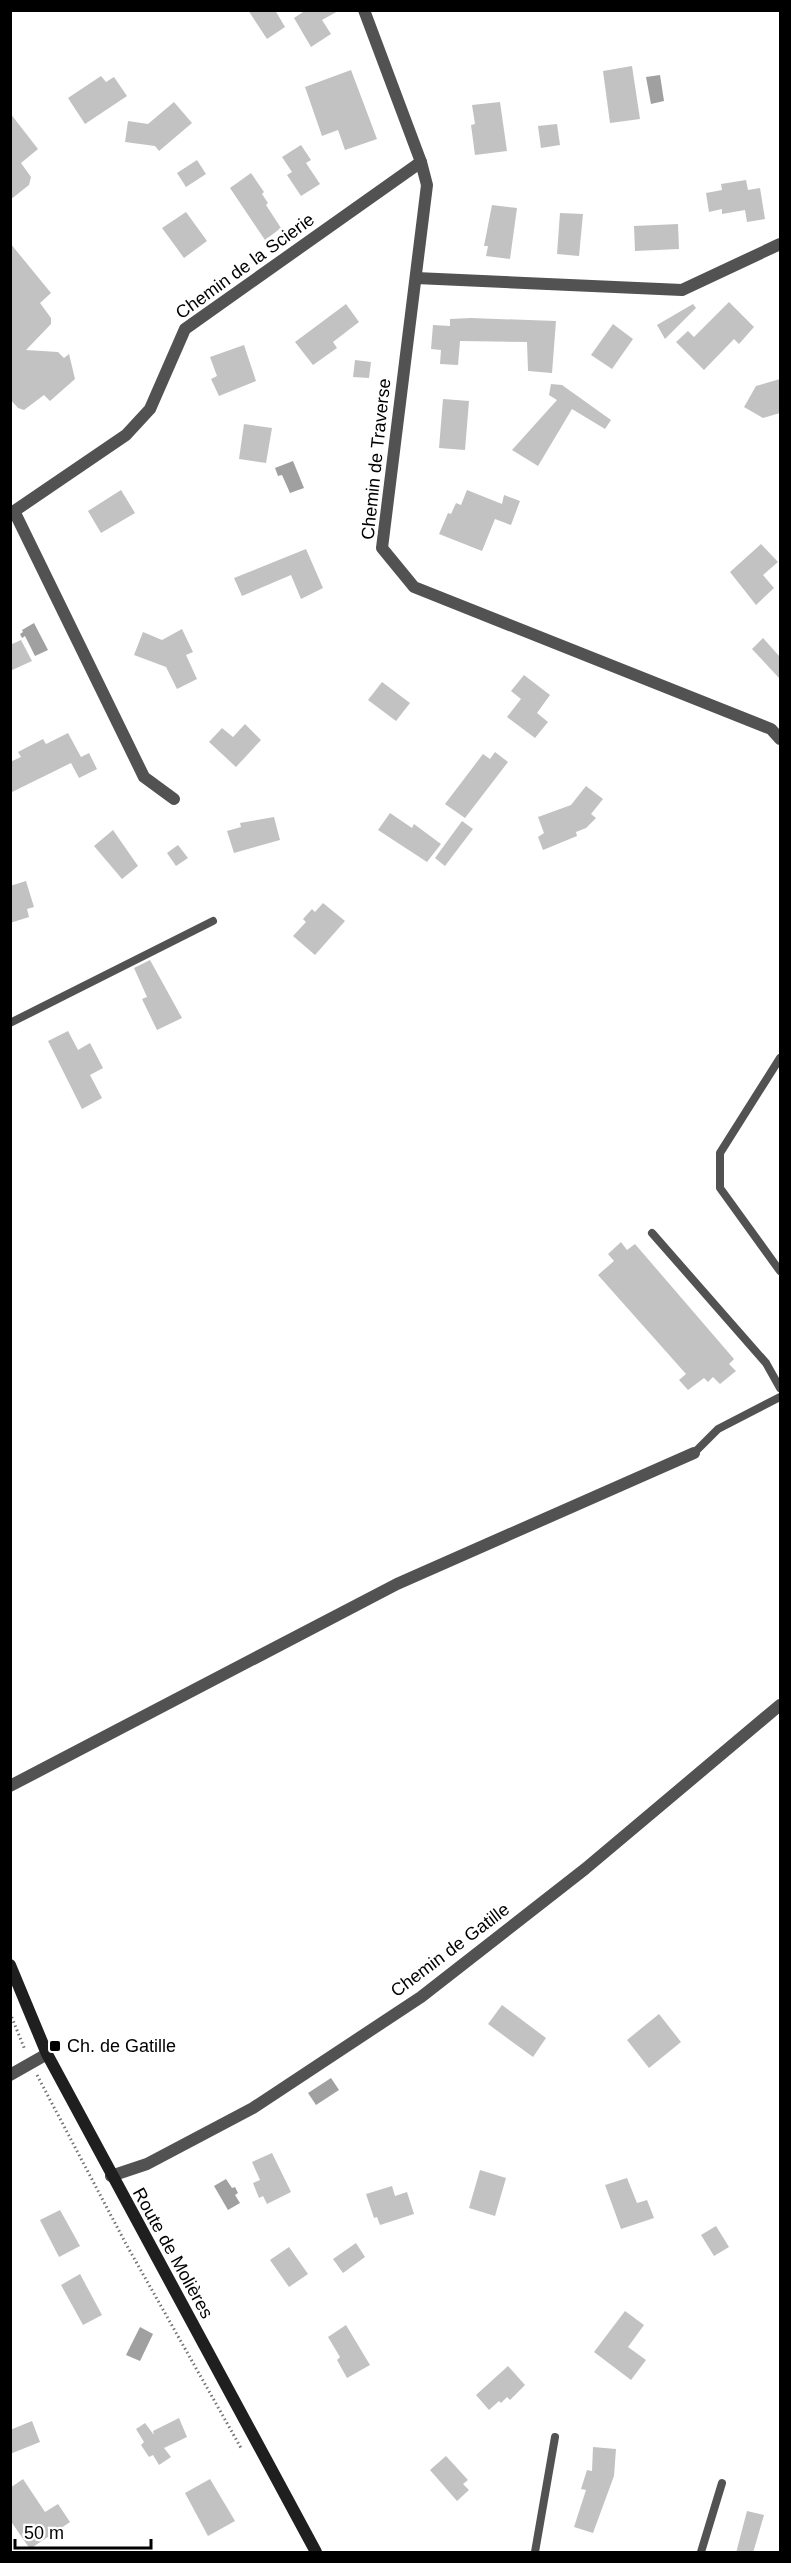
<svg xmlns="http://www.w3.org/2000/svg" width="791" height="2563" viewBox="0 0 791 2563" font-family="Arial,sans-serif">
<rect width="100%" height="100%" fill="#fff"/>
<g fill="#a0a0a0">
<path d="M660,75L664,101L651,104L646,77Z"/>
<path d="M293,461L304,488L290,493L282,475L278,476L275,468Z"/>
<path d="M34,623L48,650L35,656L25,636L22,638L20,634L23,632L22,630Z"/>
<path d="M331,2078L339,2090L316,2105L308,2093Z"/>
<path d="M226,2179L232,2188L235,2187L238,2193L235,2195L240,2203L228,2210L214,2186Z"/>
<path d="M140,2327L153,2334L140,2361L126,2355Z"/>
</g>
<g fill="#c2c2c2">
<path d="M248,10H275L285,27L267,39Z"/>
<path d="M306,10H340L322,20L331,34L311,47L294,18Z"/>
<path d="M632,66L640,119L610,123L603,71Z"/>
<path d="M351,70L377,139L345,150L338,130L322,136L305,87Z"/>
<path d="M101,76L106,82L114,77L127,96L85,124L68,98Z"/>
<path d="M174,102L192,123L159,151L155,146L125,142L128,121L148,124Z"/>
<path d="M500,102L507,151L475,155L471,125L475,124L472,105Z"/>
<path d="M10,113L38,149L21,163L31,177L29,185L10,200Z"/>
<path d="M557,124L560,145L541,148L538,126Z"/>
<path d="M301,145L311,160L306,163L320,184L301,196L287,175L292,172L282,157Z"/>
<path d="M197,160L206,174L186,187L177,173Z"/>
<path d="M251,173L264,192L262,194L268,203L266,205L281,228L265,240L230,188Z"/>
<path d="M746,180L748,190L760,188L765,219L747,222L745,210L722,214V209L709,212L706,193L722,190L721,184Z"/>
<path d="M492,205L517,208L510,259L486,256L488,246H484Z"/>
<path d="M186,212L207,241L184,258L162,228Z"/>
<path d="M560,213L583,214L579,256L557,254Z"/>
<path d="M678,224L679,249L635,251L634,226Z"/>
<path d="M10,243L51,293L40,303L51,318V324L26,350L58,352L64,358L69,354L75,379L50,401L44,395L24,410L18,408L10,399Z"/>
<path d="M729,302L754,327L739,344L734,339L704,370L676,342L688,331L694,337Z"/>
<path d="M346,304L359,322L333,342L337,348L313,365L295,342Z"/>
<path d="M693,304L696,308L665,339L657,325Z"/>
<path d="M471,318L556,321L552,373L528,371L527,342L460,341L458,365L440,364L441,350L431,349L433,325L450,326V319Z"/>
<path d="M613,324L633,339L612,369L591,355Z"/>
<path d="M244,345L256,381L219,396L211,379L217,376L210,357Z"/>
<path d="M355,360L371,362L369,378L353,377Z"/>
<path d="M780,379V413L763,418L744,407L756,386Z"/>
<path d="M551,384L562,385L611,420L605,429L572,409L538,466L512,450L557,400L549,395Z"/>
<path d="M443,399L469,401L465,450L439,448Z"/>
<path d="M244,424L272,428L266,463L239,459Z"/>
<path d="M121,490L135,513L101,533L88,511Z"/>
<path d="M467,490L502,504L504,495L520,501L511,525L495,519L482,551L439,534L448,513L451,514L456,503L461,505Z"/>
<path d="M761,544L778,562L763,575L774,588L756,605L730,572Z"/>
<path d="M306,549L323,588L301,599L291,575L242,596L234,578Z"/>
<path d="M182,629L193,652L186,655L197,679L177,689L166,667L134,655L143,632L162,640Z"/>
<path d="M763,638L780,657V679L752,649Z"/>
<path d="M21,640L32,661L10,671V645Z"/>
<path d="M524,675L550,695L537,713L548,722L535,738L507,717L521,699L511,691Z"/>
<path d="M382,682L410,703L396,721L368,700Z"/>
<path d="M245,724L261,740L236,767L209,742L222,728L233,737Z"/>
<path d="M68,733L81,757L89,753L97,769L79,778L71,763L10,793V762L21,757L18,752L43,739L46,744Z"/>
<path d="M495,752L508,762L465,818L445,804L483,754L490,759Z"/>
<path d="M586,786L603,799L591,814L596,818L586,828L576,832L577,836L543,850L538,837L544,833L538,817L571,805Z"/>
<path d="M390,813L412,828L414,824L441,844L427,862L378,830Z"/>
<path d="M274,817L280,840L234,853L227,831L241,827L240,823Z"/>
<path d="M462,821L473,829L445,866L435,858Z"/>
<path d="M113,830L138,866L122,879L94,846Z"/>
<path d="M178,845L188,858L176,866L167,853Z"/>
<path d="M26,881L34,907L27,909L29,917L10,923V886Z"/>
<path d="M323,903L345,921L315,955L293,936L306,922L303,919L312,909L315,912Z"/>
<path d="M150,960L182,1018L157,1030L142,999L147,997L134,968Z"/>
<path d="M68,1031L78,1050L90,1043L103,1068L90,1075L102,1098L82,1109L48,1041Z"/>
<path d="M621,1242L627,1250L635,1244L734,1359L729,1364L736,1371L720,1384L713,1377L708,1382L704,1378L688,1390L679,1380L686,1374L598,1275L614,1261L608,1254Z"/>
<path d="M502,2005L546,2038L533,2057L488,2024Z"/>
<path d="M659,2014L681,2042L649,2068L627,2040Z"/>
<path d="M272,2153L291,2192L267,2204L263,2196L259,2198L253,2183L260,2180L252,2162Z"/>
<path d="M480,2170L506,2178L495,2216L469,2208Z"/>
<path d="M627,2178L637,2203L647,2200L654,2218L621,2229L605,2185Z"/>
<path d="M392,2186L395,2196L407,2192L414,2214L380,2225L377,2217L374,2218L366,2194Z"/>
<path d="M60,2210L80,2246L59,2257L40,2220Z"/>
<path d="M716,2226L729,2247L714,2256L701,2235Z"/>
<path d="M356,2243L365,2257L343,2273L333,2259Z"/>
<path d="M289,2247L308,2274L289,2287L270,2260Z"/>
<path d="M80,2274L102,2315L83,2325L61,2285Z"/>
<path d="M625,2311L644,2325L628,2347L646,2360L631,2380L594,2352Z"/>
<path d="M346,2325L370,2365L347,2378L337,2360L340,2357L328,2337Z"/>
<path d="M508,2366L525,2385L510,2400L507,2397L501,2403L499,2401L489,2410L476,2395Z"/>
<path d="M179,2418L187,2437L164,2448L171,2457L159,2465L153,2455L149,2457L141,2445L144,2442L136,2429L145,2423L154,2435L153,2431Z"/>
<path d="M32,2421L40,2442L10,2454V2430Z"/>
<path d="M593,2447L616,2449L614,2476L593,2533L574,2527L586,2490L581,2489L587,2470L592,2471Z"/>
<path d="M446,2456L468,2480L463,2484L469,2490L457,2501L430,2470Z"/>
<path d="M23,2479L45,2512L58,2504L70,2522L30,2549L10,2520V2488Z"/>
<path d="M210,2479L235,2521L208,2536L185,2493Z"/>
<path d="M747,2511L764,2515L753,2553H736Z"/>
</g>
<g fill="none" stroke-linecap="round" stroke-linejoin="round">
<g stroke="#747474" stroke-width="3" stroke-dasharray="1.5 3" stroke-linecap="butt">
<path d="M10,2013L25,2050"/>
<path d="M37,2075L126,2244L241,2448"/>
</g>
<g stroke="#525252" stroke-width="8">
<path d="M10,1023L213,921"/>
<path d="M780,1058L720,1153V1188L780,1271"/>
<path d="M652,1233L766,1363L780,1388"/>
<path d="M694,1453L718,1429L780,1397"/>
<path d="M535,2552L555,2437"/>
<path d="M701,2552L722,2483"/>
</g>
<g stroke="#525252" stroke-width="12">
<path d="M416,278L682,290L780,244"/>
<path d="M14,511L144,777L174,799"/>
<path d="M10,514L126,435L150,409L185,329L421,162"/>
<path d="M10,1786L397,1584L694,1453"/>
<path d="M10,2075L47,2054"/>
<path d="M111,2176L147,2164L253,2108L421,1997L585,1869L780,1705"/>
</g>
<path stroke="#525252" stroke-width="12" d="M364,10L421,162L427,185L382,548L414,587L771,729L780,739"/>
<path stroke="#1f1f1f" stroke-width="12" d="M10,1965L47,2054L316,2552"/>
</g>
<rect fill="#000" stroke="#fff" stroke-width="2" x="49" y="2040" width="12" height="12" rx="3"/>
<g text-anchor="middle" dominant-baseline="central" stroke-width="6" stroke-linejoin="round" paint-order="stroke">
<g font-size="18" fill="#000" stroke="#fff">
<text transform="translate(245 266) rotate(-36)">Chemin de la Scierie</text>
<text transform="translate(376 459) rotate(-84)">Chemin de Traverse</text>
<text transform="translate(450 1950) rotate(-37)">Chemin de Gatille</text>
<text transform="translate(173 2253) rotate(61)">Route de Molières</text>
</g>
<g font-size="18" fill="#000" stroke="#fff" text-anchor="start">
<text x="67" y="2046">Ch. de Gatille</text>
</g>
</g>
<rect width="791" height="2563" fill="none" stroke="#000000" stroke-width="24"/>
<path d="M15 2539v9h136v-9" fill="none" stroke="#000000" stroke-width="3"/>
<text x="24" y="2539" font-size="18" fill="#000000" stroke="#ffffff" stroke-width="4.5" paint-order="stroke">50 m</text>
</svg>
